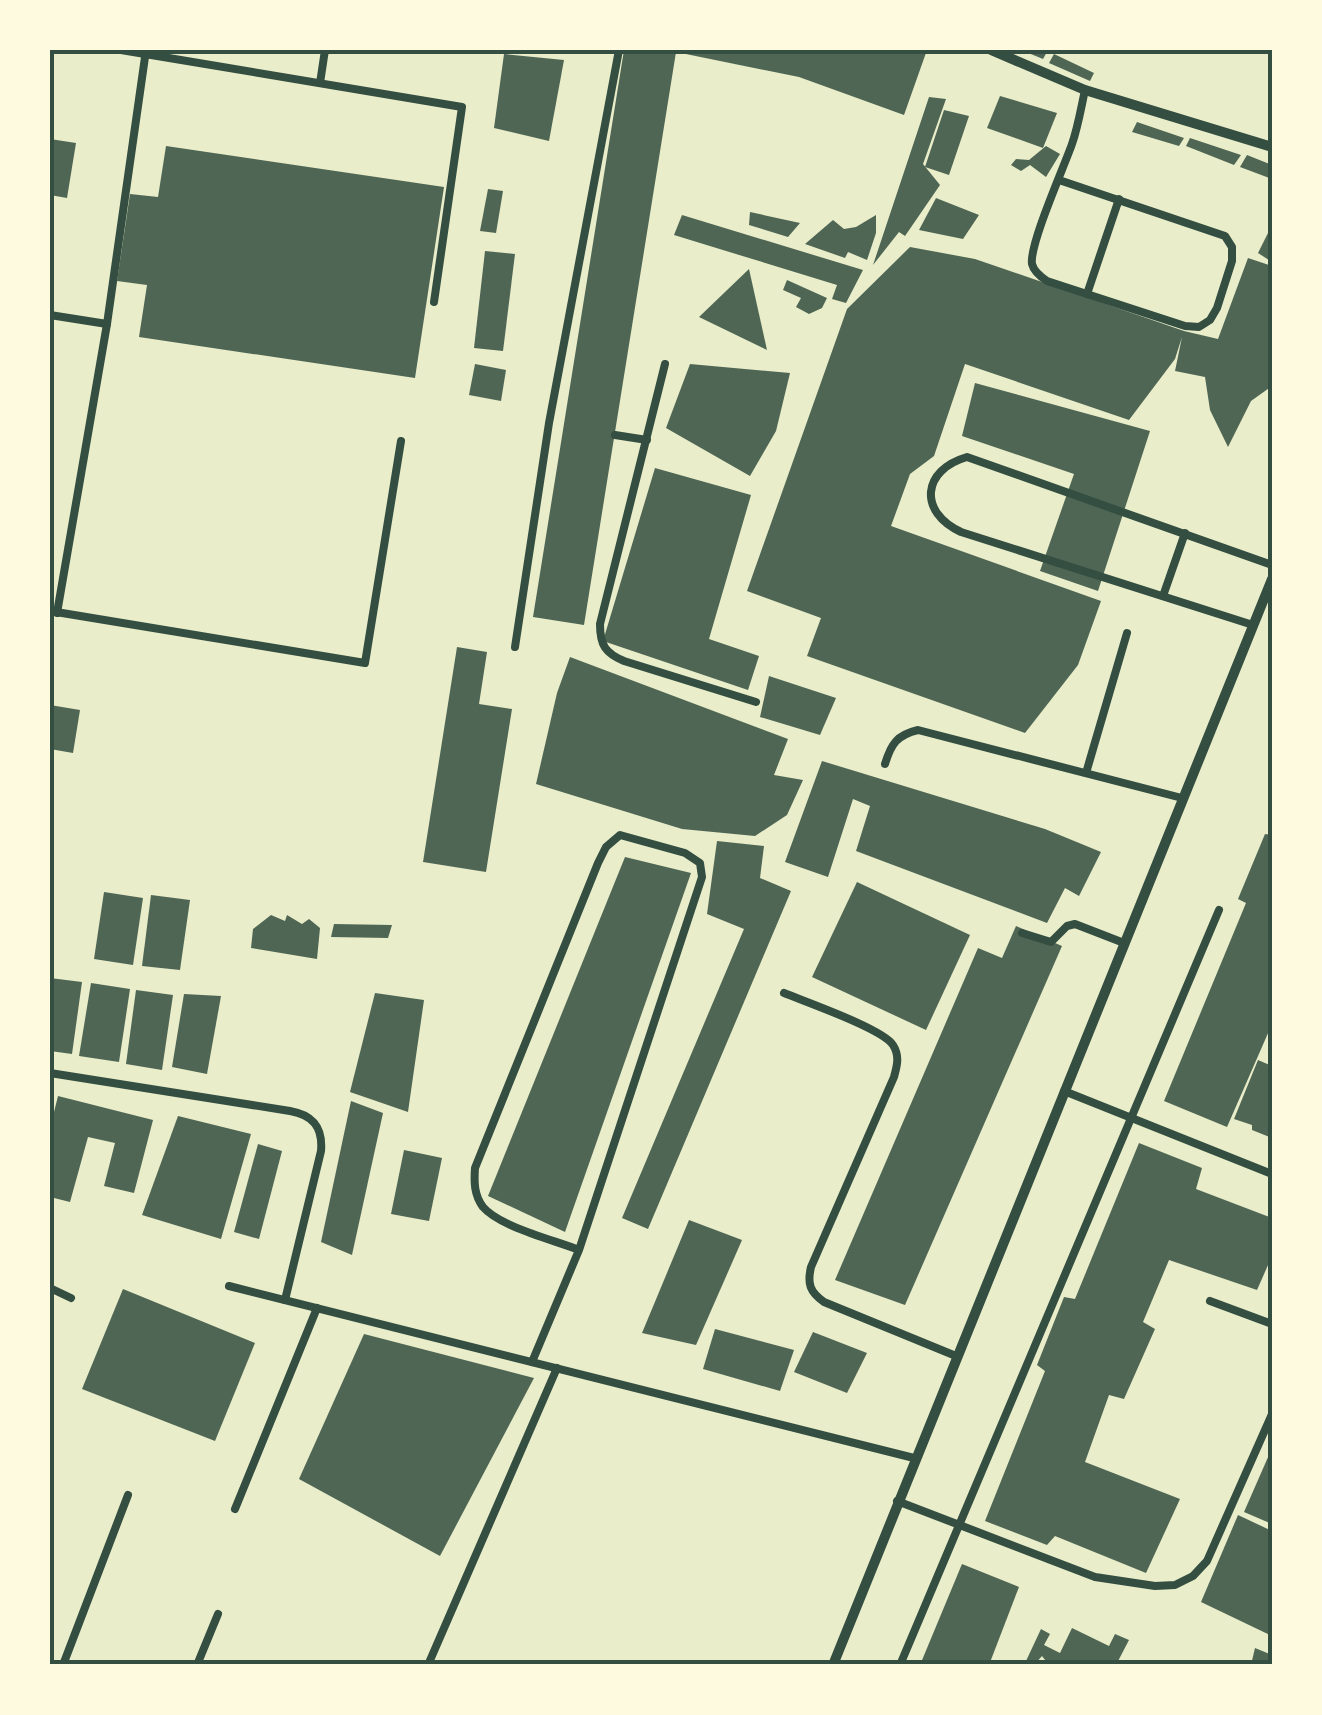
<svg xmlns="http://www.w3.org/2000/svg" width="1322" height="1715" viewBox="0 0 1322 1715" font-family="Montserrat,sans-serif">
<rect width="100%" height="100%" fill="#e9edc9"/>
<g fill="#4f6655">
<path d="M624,50H927L904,115L799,77L676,52L584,625L533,617Z"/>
<path d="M1021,50H1048L1043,59Z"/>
<path d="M504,54L564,60L549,141L494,128Z"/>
<path d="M1054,54L1094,73L1090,81L1049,63Z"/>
<path d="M1000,96L1057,113L1043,148L987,128Z"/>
<path d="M929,97L946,99L923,164L940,185L905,236L899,232L873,265Z"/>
<path d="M944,110L969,116L949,175L925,167Z"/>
<path d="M1137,122L1184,138L1179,146L1132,132Z"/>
<path d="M1190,138L1241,155L1234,165L1186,146Z"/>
<path d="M50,139L76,143L67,198L50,195Z"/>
<path d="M166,146L444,187L415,378L139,337L147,285L117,281L130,194L158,197Z"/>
<path d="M1046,146L1060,154L1046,177L1030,165L1021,171L1011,165L1016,159L1029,160Z"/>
<path d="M1247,155L1272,165V179L1240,167Z"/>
<path d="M488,189L503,191L496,233L480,231Z"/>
<path d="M936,198L979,215L963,239L919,230Z"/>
<path d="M750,212L800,223L788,237L749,225Z"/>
<path d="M682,215L863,270L846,303L832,299L837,285L674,235Z"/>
<path d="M876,215V233L867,260L848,252L845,258L805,244L833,220L844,229L856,227Z"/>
<path d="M1272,225V262L1258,253Z"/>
<path d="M910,247L975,259L1184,331L1218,339L1248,258L1272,266V386L1251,401L1228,447L1210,410L1205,377L1175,371L1182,337L1175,359L1129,420L965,364L934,456L910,474L891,526L1101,601L1078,665L1025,733L807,656L821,618L747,591L847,309Z"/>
<path d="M485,251L515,254L503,351L474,348Z"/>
<path d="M749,269L767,350L699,317Z"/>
<path d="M787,280L827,298L822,308L809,314L796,307L801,298L783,290Z"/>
<path d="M475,364L506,370L501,401L469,395Z"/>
<path d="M690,364L790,373L776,431L750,476L666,428Z"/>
<path d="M975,383L1150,431L1098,591L1040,571L1074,474L962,436Z"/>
<path d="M655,468L751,495L709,639L759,656L748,690L603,641Z"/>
<path d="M457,647L487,652L479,704L512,709L486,872L423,862Z"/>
<path d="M570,657L788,739L774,775L803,780L787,815L755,836L682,829L536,784L557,693Z"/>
<path d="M769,676L836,698L820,735L760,717Z"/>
<path d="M50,705L80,710L73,753L50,749Z"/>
<path d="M822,761L1045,829L1101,852L1079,896L1065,888L1047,923L856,851L870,806L853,799L828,877L785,862Z"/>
<path d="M1265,834L1272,835V1024L1227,1127L1164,1101L1246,903L1238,899Z"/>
<path d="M717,841L764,846L760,878L791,891L648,1229L622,1218L744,929L707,914Z"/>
<path d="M625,857L691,873L565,1232L488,1196Z"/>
<path d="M857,882L970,935L926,1030L812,977Z"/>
<path d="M104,892L143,898L133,965L94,959Z"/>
<path d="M151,895L190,900L180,970L142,966Z"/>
<path d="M271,915L285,921L287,915L302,924L309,919L320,928L317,959L251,948L253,929Z"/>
<path d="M334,924L392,925L388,938L331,937Z"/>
<path d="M1016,926L1062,946L905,1305L835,1280L978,948L1002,958Z"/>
<path d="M50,978L82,982L72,1054L50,1051Z"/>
<path d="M91,983L130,989L119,1062L79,1056Z"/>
<path d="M136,990L173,995L162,1070L126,1064Z"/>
<path d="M375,993L424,1000L408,1112L350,1092Z"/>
<path d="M184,994L221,996L207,1074L172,1067Z"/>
<path d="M1258,1060L1272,1066V1138L1252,1130V1125L1234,1119Z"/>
<path d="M58,1096L153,1120L134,1193L104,1186L115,1143L88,1137L70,1202L50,1197V1128Z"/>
<path d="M351,1101L383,1113L352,1255L321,1242Z"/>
<path d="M178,1116L251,1134L221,1239L142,1215Z"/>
<path d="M1139,1143L1202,1168L1196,1189L1272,1218V1256L1257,1290L1169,1260L1143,1322L1155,1329L1124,1399L1109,1395L1085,1462L1180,1499L1146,1573L1055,1536L1047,1545L985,1521L1045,1371L1037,1365L1064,1297L1075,1299Z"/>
<path d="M258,1144L282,1151L259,1239L234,1232Z"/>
<path d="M404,1150L442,1158L429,1221L391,1214Z"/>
<path d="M689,1220L742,1240L696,1345L642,1333Z"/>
<path d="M123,1289L255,1343L215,1441L82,1389Z"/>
<path d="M715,1329L794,1350L780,1391L703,1369Z"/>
<path d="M813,1332L867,1353L847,1393L794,1372Z"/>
<path d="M364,1334L534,1378L440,1556L299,1479Z"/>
<path d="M1272,1448V1524L1244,1512Z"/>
<path d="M1238,1515L1272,1531V1636L1201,1602Z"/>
<path d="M962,1564L1019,1587L989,1665H920Z"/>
<path d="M1072,1628L1109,1646L1115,1634L1129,1640L1116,1665H1049L1042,1656L1034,1665L1026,1661L1041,1629L1050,1634L1044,1645L1060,1653Z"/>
<path d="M1255,1648L1272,1655V1665H1251Z"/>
</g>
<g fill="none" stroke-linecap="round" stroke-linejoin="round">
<g stroke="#344e41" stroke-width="8">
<path d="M121,50L462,107L434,302"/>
<path d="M320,83L325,50"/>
<path d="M1059,180L1225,236L1232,247V261L1217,308L1210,320L1199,327L1185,326L1047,281C1041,277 1034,272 1032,264C1029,245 1064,167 1072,144C1078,127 1081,108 1085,90"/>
<path d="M1087,294L1119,199"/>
<path d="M50,315L107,324"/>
<path d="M665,364L600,624C600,645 605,653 624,661L756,702"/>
<path d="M615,435L647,440"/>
<path d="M1163,596L1185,533"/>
<path d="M50,611L365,663L401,441"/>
<path d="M57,613L107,324L146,50"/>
<path d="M1253,625L961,532C918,512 922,470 967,457L1272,565"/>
<path d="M515,647L549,423L619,50"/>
<path d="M885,764C891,744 897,735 918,730L1182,798"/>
<path d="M1086,773L1127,633"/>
<path d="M1022,933L1051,942L1067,926L1075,924L1124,943"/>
<path d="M784,993C806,1002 883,1029 893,1045C900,1056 897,1066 894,1077L811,1267C807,1284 810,1292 824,1302L956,1356"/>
<path d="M50,1073L290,1111C313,1115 323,1127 321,1151L285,1300"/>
<path d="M1064,1091L1272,1174"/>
<path d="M229,1286L914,1458"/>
<path d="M50,1288L71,1298"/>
<path d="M1210,1301L1272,1324"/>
<path d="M532,1362L579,1250L702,877L700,863L685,853L620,835L606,847L598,863L475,1168C474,1182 474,1195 483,1207C500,1227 554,1240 579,1250"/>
<path d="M897,1501L1095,1577L1155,1586L1175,1585L1193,1576L1207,1561L1272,1414"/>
<path d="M235,1509L317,1308"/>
<path d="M63,1665L128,1495"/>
<path d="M197,1665L218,1614"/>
<path d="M428,1665L557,1368"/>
<path d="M900,1665L1219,910"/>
</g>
<g stroke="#344e41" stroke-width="10">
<path d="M991,50L1085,90L1272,147"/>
<path d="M833,1665L1272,579"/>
</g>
</g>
<rect width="1322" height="1715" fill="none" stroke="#fefae0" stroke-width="105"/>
<rect x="52" y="52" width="1218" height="1610" fill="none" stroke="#344e41" stroke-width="4"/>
</svg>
